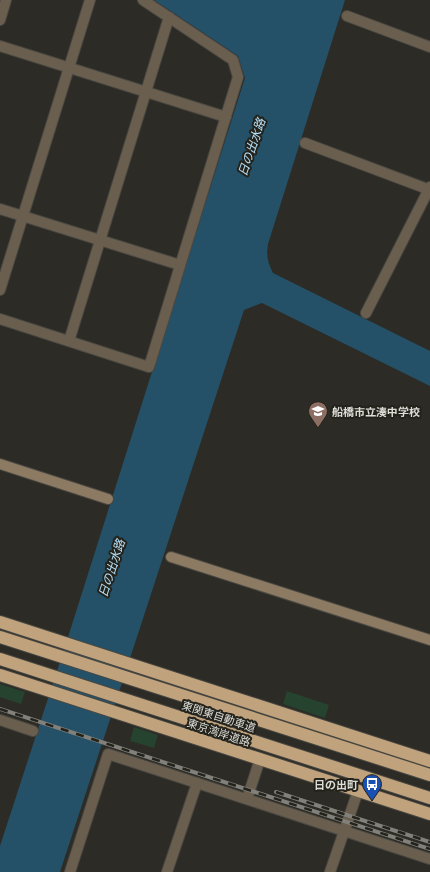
<svg xmlns="http://www.w3.org/2000/svg" width="430" height="872" viewBox="0 0 430 872" font-family="Barlow,'Noto Sans JP',sans-serif">
<rect width="100%" height="100%" fill="#2d2b25"/>
<g fill="#25432e">
<path d="M0,684L25,692L21,704L0,697Z"/>
<path d="M287,691L329,705L325,718L283,704Z"/>
<path d="M134,727L158,735L154,748L130,741Z"/>
</g>
<path fill="#255168" d="M154,0H345L268,244C266,256 268,263 273,273L430,351V386L262,303L244,310L60,872H0V846L69,634L245,78L238,56Z"/>
<g fill="none" stroke-linecap="round" stroke-linejoin="round">
<g stroke="#494842" stroke-width="12">
<g id="street">
<path d="M347,16L430,47"/>
<path d="M0,20L6,0"/>
<path d="M0,46L226,117"/>
<path d="M305,143L430,190"/>
<path d="M0,209L180,265"/>
<path d="M0,290L90,0"/>
<path d="M366,313L430,187"/>
<path d="M0,319L149,367L238,77L233,60L143,0"/>
<path d="M69,341L169,17"/>
<path d="M0,720L33,731"/>
<path d="M247,799L260,759"/>
<path d="M70,872L108,754L430,859"/>
<path d="M167,872L197,783"/>
<path d="M330,872L358,791"/>
</g>
</g>
<g stroke="#494842" stroke-width="12">
<g id="secondary">
<path d="M0,464L108,499"/>
<path d="M171,557L430,640"/>
</g>
</g>
<g stroke="#494842" stroke-width="14">
<g id="highway">
<path d="M0,622L430,761"/>
<path d="M0,637L430,775"/>
<path d="M0,659L430,798"/>
<path d="M0,675L430,814"/>
</g>
</g>
<use href="#street" stroke="#6a5e4f" stroke-width="10"/>
<use href="#secondary" stroke="#8c7a62" stroke-width="10"/>
<use href="#highway" stroke="#c0a37d" stroke-width="12"/>
<g stroke="#81807a" stroke-width="4">
<g id="rail">
<path d="M0,709L430,849"/>
<path d="M276,792L430,842"/>
</g>
</g>
<use href="#rail" stroke="#23221b" stroke-width="2.5" stroke-dasharray="8" stroke-linecap="butt"/>
</g>
<defs>
<g id="school-pin" transform="scale(1)"><path d="M0 17L-7.5 6A9.5 9.5 0 1 1 7.5 6Z" fill="#8d6e63" stroke="#23221b"/><path d="M0-5L7-2L0 1L-7-2ZM-4 1L0 2.5L4 1V4Q0 6-4 4Z" fill="#fff"/></g>
<g id="bus-pin" transform="scale(1)"><path d="M0 17L-7.5 6A9.5 9.5 0 1 1 7.5 6Z" fill="#1a4fb4" stroke="#23221b"/><path d="M-5-6H5V4H4V6H2V4H-2V6H-4V4H-5ZM-3.5-4V0h7V-4ZM-3.5 1.2v1.5H-2V1.2ZM2 1.2v1.5H3.5V1.2Z" fill="#fff"/></g>
</defs>
<g fill-rule="evenodd">
<use href="#school-pin" x="318" y="411"/>
<use href="#bus-pin" x="372" y="784"/>
</g>
<g text-anchor="middle" dominant-baseline="central" stroke-width="4" stroke-linejoin="round" paint-order="stroke">
<g font-size="11" font-weight="bold" fill="#deded9" stroke="#23221b" text-anchor="start">
<text x="332" y="411">船橋市立湊中学校</text>
<text x="358" y="784" text-anchor="end">日の出町</text>
</g>
<g font-size="11" fill="#deded9" stroke="#23221b">
<text transform="translate(219 716) rotate(18)">東関東自動車道</text>
<text transform="translate(219 732) rotate(18)">東京湾岸道路</text>
</g>
<g font-size="12" font-style="italic" fill="#b7e0f9" stroke="#23221b">
<text transform="translate(251 147) rotate(-71)">日の出水路</text>
<text transform="translate(111 568) rotate(-72)">日の出水路</text>
</g>
</g>
</svg>
